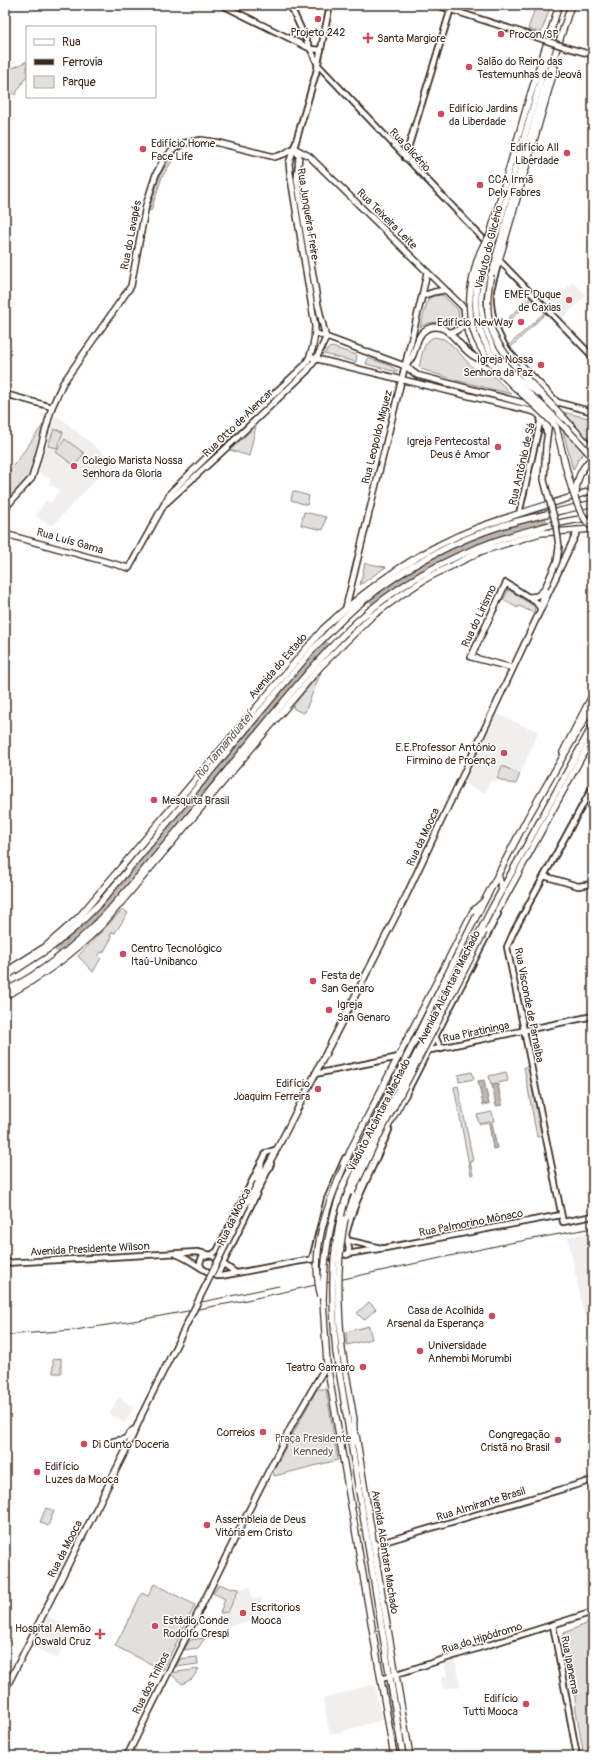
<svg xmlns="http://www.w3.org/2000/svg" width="598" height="1761" viewBox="0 0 598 1761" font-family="Pangolin,sans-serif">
<rect width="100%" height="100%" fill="#fff"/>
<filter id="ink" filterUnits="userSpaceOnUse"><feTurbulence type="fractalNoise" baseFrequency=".025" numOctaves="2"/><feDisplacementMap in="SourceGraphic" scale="8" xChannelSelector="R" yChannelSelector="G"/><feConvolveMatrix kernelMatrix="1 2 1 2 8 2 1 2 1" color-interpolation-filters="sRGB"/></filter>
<g filter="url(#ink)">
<g fill="#f1efee">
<path d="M573,282L586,295L563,318L551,304Z"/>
<path d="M58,416L113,461L52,526L35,516L46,500L51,503L59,489L49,484L51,479L38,473L54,419Z"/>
<path d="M495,713L538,732L516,784L491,780L485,793L464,784L463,782Z"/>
<path d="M593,1232V1314L584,1315L568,1237Z"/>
<path d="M118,1397L134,1407L125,1423L109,1414Z"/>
<path d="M250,1587L252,1599L261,1598L263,1620L212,1628L220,1613L228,1612L239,1589Z"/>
<path d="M47,1616L72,1629L57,1659L32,1646Z"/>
<path d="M455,1660L461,1686L443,1689L441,1677L447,1676L444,1663Z"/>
<path d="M369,1685L375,1686L377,1699L376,1700H378L381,1720L330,1735L323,1699Z"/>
</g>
<g fill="#e2e0de" stroke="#8e857e">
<path d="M536,5H551L541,33L528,29Z"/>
<path d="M27,61V75L15,95L5,87V72Z"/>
<path d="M172,157L174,158L162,177L151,211L149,210L161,173Z"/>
<path d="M443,295L458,310L459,322L453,326C441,322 431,320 420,327L428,299L433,296Z"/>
<path d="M531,297L533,299L499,330L498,328Z"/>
<path d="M545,312L546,313L509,349L508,346Z"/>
<path d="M434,337L444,339L452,345L473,368L480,370L485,368L512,394L455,380L421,369L419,367C422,356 422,342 434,337Z"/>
<path d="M332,347L357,355L356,362L324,354L329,348Z"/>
<path d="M368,358L389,365L398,371L397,372L366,364Z"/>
<path d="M558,411L593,419V444L579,458L573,470Z"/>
<path d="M46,424L30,476L5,504V477L43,425Z"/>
<path d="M256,426L249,456L230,450L231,449Z"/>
<path d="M54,429L63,432L57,448L48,446Z"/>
<path d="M65,439L84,453L75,466L56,452Z"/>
<path d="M293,491L309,496L307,505L291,500Z"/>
<path d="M304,512L326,517L323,530L301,525Z"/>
<path d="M365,563L386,567L360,585Z"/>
<path d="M509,590L535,607L534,613L519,606L518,608L503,600Z"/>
<path d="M321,672L305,712L303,713L294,709L293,706Z"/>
<path d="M502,766L520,774L516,784L508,783L497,778Z"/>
<path d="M123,909L128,913L115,933L112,932L110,936L112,937L103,953L101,952L98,956L101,958L93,972L78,956Z"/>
<path d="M528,1066L542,1136L537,1137L524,1067Z"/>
<path d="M472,1072L474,1079L459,1082L458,1075Z"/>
<path d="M506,1072L508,1081L491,1084L489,1076Z"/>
<path d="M458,1086L473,1161H470L473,1175H471L454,1087Z"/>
<path d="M492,1112L494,1121L479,1124L477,1115Z"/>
<path d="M369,1302L376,1309L364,1320L357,1313Z"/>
<path d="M369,1326L372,1339L347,1345L346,1332Z"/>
<path d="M61,1358V1373H53V1359Z"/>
<path d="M317,1389H326L338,1460L274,1476L273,1471Z"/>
<path d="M46,1508L54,1511L48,1526L40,1522Z"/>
<path d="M154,1584L195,1605L163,1670L115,1646L142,1593L148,1596Z"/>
<path d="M219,1584L229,1588L239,1589L228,1612L220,1613L225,1599L213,1593Z"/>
<path d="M593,1621V1717L588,1756H584L576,1711L573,1676L570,1673L562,1638L564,1633Z"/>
<path d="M205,1638L198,1648L184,1650L190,1640Z"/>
<path d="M197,1657L198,1664L176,1667L180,1659Z"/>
<path d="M199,1669L192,1679L182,1684L170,1673Z"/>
<path d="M385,1685H387L401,1756H398Z"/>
</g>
<g fill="#bcb6b3" stroke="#887e77">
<path d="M484,1080L489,1104L483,1105L478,1081Z"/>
<path d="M498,1084L502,1105L496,1106L492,1085Z"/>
<path d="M492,1123L497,1148L493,1149L489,1124Z"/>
</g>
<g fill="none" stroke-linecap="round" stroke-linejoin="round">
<g stroke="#bcb6b3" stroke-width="7">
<path d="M373,601C424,561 481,536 544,521"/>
<path d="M58,949L93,917L325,644"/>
<path d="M5,984L7,983"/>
</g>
<g stroke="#3b2a1e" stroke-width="8">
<g id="tertiary">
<path d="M222,5L311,49L321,50"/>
<path d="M290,5L318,65L490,246V256"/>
<path d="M436,5L536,37"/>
<path d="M565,47L593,55"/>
<path d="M294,148L316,73L330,5"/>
<path d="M405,158L452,5"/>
<path d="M510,353C497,336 489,312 491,290C493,280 497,270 499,260L593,357"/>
<path d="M5,394L52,407"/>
<path d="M557,402L593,412"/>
<path d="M519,514L541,418"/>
<path d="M593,786L514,931L507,947L563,1222L593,1216"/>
<path d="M544,876L578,886L593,884"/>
<path d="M435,1036L441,1049"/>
<path d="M406,1040L411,1045L424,1044"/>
<path d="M426,1051L593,1016"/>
<path d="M391,1071L409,1072"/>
<path d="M315,1074L419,1053"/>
<path d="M405,1096L498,914"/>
<path d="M346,1240L381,1248"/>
<path d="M317,1251L323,1245L338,1240"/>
<path d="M176,1254C191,1259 208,1276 221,1276L295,1262L385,1248L561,1215"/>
<path d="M347,1255L349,1249L346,1234L352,1214L357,1201L389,1130"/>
<path d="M312,1259L327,1199L345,1158"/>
<path d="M5,1263L197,1252L211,1255L236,1273"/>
<path d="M201,1267L200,1263L202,1257L211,1255L217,1251L266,1153L277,1149"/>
<path d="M217,1276L271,1164"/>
<path d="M374,1545L593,1480"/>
<path d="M553,1625L577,1756"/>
<path d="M381,1679L593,1612"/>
</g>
</g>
<g stroke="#3b2a1e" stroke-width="8">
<g id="secondary">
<path d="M294,148L309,156L464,308C465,323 468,353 487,355"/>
<path d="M422,296L434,292L445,290"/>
<path d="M450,332L456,331L465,325"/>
<path d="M315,333L405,366L417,375L535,406"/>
<path d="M503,354L510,353L557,402L549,422L546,445"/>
<path d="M313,358L535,412C542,416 545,423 546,431"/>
<path d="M406,365C408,362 412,359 413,355C417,346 417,334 427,329C454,316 461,366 493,360"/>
<path d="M166,503L223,451L307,371L316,359L326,338L318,305L297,179L299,156L295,149"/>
<path d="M5,508L32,478L52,407L63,383L131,286L146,205L156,174L164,159L174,149L184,143L201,140L215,142L275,157L284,154L294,148"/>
<path d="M5,534L129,568L171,492L220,444L305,365C312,355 315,339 315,326L290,173L289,163L294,148"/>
<path d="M529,597L537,596L543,591"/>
<path d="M541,606L545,588"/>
<path d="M346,607L422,296L427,272"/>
<path d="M513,668L471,657L506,583L536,602L541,609"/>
<path d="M256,1179L261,1169V1163"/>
<path d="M248,1201L277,1149L406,896L578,530"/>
<path d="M140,1418L170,1358"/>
<path d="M114,1441L125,1439L133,1430"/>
<path d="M5,1690L127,1448L141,1417"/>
<path d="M127,1756L257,1494L293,1423L327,1364"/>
</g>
</g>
<g stroke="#3b2a1e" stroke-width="8">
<g id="primary">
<path d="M563,752L593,694"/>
<path d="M484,932L501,905L593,736"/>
<path d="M5,972L45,947L79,917L323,629C368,587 419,550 477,528C515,514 555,503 593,490"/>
<path d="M5,996C42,977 74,953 103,924L321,666L371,617L401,595L427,578L482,551L540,533L593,529"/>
<path d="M345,1219L369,1162L406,1093"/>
<path d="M342,1350L354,1420"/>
<path d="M356,1435L380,1584L410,1756"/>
</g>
</g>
<g stroke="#3b2a1e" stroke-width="8">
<g id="trunk">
<path d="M490,235L529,99L559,5"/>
<path d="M490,246L493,241L498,228L553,38L552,30"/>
<path d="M499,260L555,68"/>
<path d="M491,274L544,88L571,5"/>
<path d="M564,418L593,450"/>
<path d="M498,874L502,890"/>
<path d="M492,908L593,725"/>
<path d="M477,915L528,817L593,705"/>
<path d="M5,977L53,946L77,926L101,902L314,648C330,632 345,615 363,601C404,568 453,541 504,525C533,516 564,511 593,503"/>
<path d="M5,991C43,973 75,946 104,916C153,861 200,803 247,746C280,707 311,666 348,630C399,580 466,547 535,529C554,524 573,519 593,518"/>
<path d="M344,1166L351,1149L473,911L484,901"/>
<path d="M323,1301L327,1364L332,1394L394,1756"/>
<path d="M336,1352L403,1756"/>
<path d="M353,1416L355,1442"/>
</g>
</g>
<use href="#tertiary" stroke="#fff" stroke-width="4.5"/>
<use href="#secondary" stroke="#fff" stroke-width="5"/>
<use href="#primary" stroke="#fff" stroke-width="5.5"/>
<use href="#trunk" stroke="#fff" stroke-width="5.5"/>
<g stroke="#3b2a1e" stroke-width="1">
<path d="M197,1303L279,1286"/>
<path d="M5,1335L75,1330L139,1320L242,1301L505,1244L593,1228"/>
<path d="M591,1756L593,1739"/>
</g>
<g stroke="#3b2a1e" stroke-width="8" stroke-linecap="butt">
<g id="tertiary-bridge">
<path d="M536,37L565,47"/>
<path d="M490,256C486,271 481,286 481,301C481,340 507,373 539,394"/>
</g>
</g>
<g stroke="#3b2a1e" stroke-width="8" stroke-linecap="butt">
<g id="secondary-bridge">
<path d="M545,588L557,561L559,547L556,525L544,480L546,445"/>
<path d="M170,1358L246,1204"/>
</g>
</g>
<g stroke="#3b2a1e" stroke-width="8" stroke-linecap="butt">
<g id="primary-bridge">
<path d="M489,237C479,249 475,267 472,282C457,353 511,379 552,422L556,427C563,451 573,514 593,528"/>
<path d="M576,494C576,479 582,467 593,457"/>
<path d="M352,1192L372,1149L484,932"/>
<path d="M342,1350C338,1307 336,1262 345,1219"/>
</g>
</g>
<g stroke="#3b2a1e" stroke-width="8" stroke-linecap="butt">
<g id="trunk-bridge">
<path d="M490,235C484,255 477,274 476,295C472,348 509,375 544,407C561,423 578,440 593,458"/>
<path d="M491,274C481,321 492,342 524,376C537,390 551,404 564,418"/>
<path d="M321,1296C309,1252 327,1206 344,1166"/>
<path d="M323,1301C324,1256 328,1226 344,1183L477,915"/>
<path d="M336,1352C332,1304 330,1255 343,1208C349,1186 359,1166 369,1146L492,908"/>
</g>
</g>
<use href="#tertiary-bridge" stroke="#fff" stroke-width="4.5"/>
<use href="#secondary-bridge" stroke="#fff" stroke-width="5"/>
<use href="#primary-bridge" stroke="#fff" stroke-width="5.5"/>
<use href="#trunk-bridge" stroke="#fff" stroke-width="5.5"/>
</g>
</g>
<g fill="#d1495b" stroke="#fff" stroke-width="1.5">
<circle cx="318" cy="19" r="4"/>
<circle cx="501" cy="34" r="4"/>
<path d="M366 32h4v4h4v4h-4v4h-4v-4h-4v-4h4z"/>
<circle cx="469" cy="67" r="4"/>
<circle cx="441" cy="114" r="4"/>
<circle cx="143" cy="149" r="4"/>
<circle cx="567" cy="153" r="4"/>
<circle cx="480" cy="185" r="4"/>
<circle cx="569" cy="300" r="4"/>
<circle cx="521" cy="322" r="4"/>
<circle cx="541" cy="365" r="4"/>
<circle cx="498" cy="447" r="4"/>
<circle cx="74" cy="466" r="4"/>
<circle cx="504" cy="753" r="4"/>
<circle cx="154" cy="800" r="4"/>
<circle cx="123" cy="954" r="4"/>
<circle cx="313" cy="981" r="4"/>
<circle cx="329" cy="1010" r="4"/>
<circle cx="318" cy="1089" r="4"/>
<circle cx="492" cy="1316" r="4"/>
<circle cx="420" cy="1351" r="4"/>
<circle cx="363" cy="1367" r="4"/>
<circle cx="263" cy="1432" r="4"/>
<circle cx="558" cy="1440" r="4"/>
<circle cx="84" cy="1444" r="4"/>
<circle cx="37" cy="1472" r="4"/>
<circle cx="207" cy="1525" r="4"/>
<circle cx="243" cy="1613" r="4"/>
<circle cx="155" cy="1626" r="4"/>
<path d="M98 1628h4v4h4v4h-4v4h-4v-4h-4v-4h4z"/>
<circle cx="526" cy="1704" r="4"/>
</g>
<g text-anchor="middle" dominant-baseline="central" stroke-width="3" stroke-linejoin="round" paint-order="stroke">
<g font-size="11" fill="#3b2a1e" stroke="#fff" text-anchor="start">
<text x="318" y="32" text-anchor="middle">Projeto 242</text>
<text x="509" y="34">Procon/SP</text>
<text x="377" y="38">Santa Margiore</text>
<text x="477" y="61">Salão do Reino das<tspan x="477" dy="13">Testemunhas de Jeová</tspan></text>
<text x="449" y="108">Edifício Jardins<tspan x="449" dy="13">da Liberdade</tspan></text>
<text x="151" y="143">Edifício Home<tspan x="151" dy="13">Face Life</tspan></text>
<text x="559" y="147" text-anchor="end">Edifício All<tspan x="559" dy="13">Liberdade</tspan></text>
<text x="488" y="179">CCA Irmã<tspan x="488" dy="13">Dely Fabres</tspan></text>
<text x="561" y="294" text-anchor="end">EMEF Duque<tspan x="561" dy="13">de Caxias</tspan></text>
<text x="513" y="322" text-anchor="end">Edifício NewWay</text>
<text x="533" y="359" text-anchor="end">Igreja Nossa<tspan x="533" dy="13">Senhora da Paz</tspan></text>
<text x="490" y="441" text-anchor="end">Igreja Pentecostal<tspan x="490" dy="13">Deus é Amor</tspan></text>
<text x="82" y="460">Colegio Marista Nossa<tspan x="82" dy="13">Senhora da Gloria</tspan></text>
<text x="496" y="747" text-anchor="end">E.E.Professor Antônio<tspan x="496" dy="13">Firmino de Proença</tspan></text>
<text x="162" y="800">Mesquita Brasil</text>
<text x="131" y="948">Centro Tecnológico<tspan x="131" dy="13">Itaú-Unibanco</tspan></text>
<text x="321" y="975">Festa de<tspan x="321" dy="13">San Genaro</tspan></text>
<text x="337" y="1004">Igreja<tspan x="337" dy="13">San Genaro</tspan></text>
<text x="310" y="1083" text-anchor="end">Edifício<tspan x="310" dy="13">Joaquim Ferreira</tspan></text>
<text x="484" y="1310" text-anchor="end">Casa de Acolhida<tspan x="484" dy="13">Arsenal da Esperança</tspan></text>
<text x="428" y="1345">Universidade<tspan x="428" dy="13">Anhembi Morumbi</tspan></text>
<text x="355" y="1367" text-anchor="end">Teatro Gamaro</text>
<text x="255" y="1432" text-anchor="end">Correios</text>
<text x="550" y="1434" text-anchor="end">Congregação<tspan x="550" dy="13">Cristã no Brasil</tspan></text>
<text x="92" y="1444">Di Cunto Doceria</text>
<text x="45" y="1466">Edifício<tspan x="45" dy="13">Luzes da Mooca</tspan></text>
<text x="215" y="1519">Assembleia de Deus<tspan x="215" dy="13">Vitória em Cristo</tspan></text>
<text x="251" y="1607">Escritorios<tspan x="251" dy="13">Mooca</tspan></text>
<text x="163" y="1620">Estádio Conde<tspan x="163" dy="13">Rodolfo Crespi</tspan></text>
<text x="91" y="1628" text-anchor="end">Hospital Alemão<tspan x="91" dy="13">Oswald Cruz</tspan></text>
<text x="518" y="1698" text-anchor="end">Edifício<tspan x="518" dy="13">Tutti Mooca</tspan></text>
</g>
<g font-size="11" fill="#3b2a1e" stroke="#fff">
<text transform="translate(410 150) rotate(47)">Rua Glicério</text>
<text transform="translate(308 214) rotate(81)">Rua Junqueira Freire</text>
<text transform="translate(387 219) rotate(45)">Rua Teixeira Leite</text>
<text transform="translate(131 235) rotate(-79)">Rua do Lavapés</text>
<text transform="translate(489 247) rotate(-76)">Viaduto do Glicério</text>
<text transform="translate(238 423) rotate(-44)">Rua Otto de Alencar</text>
<text transform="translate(377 437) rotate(-76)">Rua Leopoldo Miguez</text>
<text transform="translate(522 464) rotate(-77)">Rua Antônio de Sá</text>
<text transform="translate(70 541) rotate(16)">Rua Luís Gama</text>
<text transform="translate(479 616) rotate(-65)">Rua do Lirismo</text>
<text transform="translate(278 666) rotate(-49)">Avenida do Estado</text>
<text transform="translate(423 837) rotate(-65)">Rua da Mooca</text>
<text transform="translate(449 987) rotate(-63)">Avenida Alcântara Machado</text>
<text transform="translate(529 1005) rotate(79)">Rua Visconde de Parnaíba</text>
<text transform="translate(476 1032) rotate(-12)">Rua Piratininga</text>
<text transform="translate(379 1115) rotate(-63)">Viaduto Alcântara Machado</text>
<text transform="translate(234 1217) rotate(-64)">Rua da Mooca</text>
<text transform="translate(471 1223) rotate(-11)">Rua Palmorino Mônaco</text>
<text transform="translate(90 1249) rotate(-3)">Avenida Presidente Wilson</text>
<text transform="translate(481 1504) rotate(-17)">Rua Almirante Brasil</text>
<text transform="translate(65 1549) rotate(-63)">Rua da Mooca</text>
<text transform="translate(385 1552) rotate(81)">Avenida Alcântara Machado</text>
<text transform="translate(482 1638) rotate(-17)">Rua do Hipódromo</text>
<text transform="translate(570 1665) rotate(79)">Rua Ipanema</text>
<text transform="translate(151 1683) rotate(-63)">Rua dos Trilhos</text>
</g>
<g font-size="11" fill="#65584e" stroke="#fff">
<text x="313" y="1438">Praça Presidente<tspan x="313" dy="13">Kennedy</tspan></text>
</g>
<g font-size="12" font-style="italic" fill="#685b52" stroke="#fff">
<text transform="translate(224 746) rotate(-50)">Rio Tamanduateí</text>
</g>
</g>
<rect width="598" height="1761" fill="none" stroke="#fff" stroke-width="20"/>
<rect x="10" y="10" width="578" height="1741" fill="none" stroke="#3b2a1e" stroke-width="1.5" filter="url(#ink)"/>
<rect x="26" y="26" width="130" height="72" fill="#ffffff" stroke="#b1aaa5"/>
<rect x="34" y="39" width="20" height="6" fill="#ffffff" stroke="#b1aaa5"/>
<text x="62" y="46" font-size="12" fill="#3b2a1e">Rua</text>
<rect x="34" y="59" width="20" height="6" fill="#3b2a1e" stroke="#b1aaa5"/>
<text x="62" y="66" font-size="12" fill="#3b2a1e">Ferrovia</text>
<rect x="34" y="76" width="20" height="12" fill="#e2e0de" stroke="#b1aaa5"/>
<text x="62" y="86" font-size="12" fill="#3b2a1e">Parque</text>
</svg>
